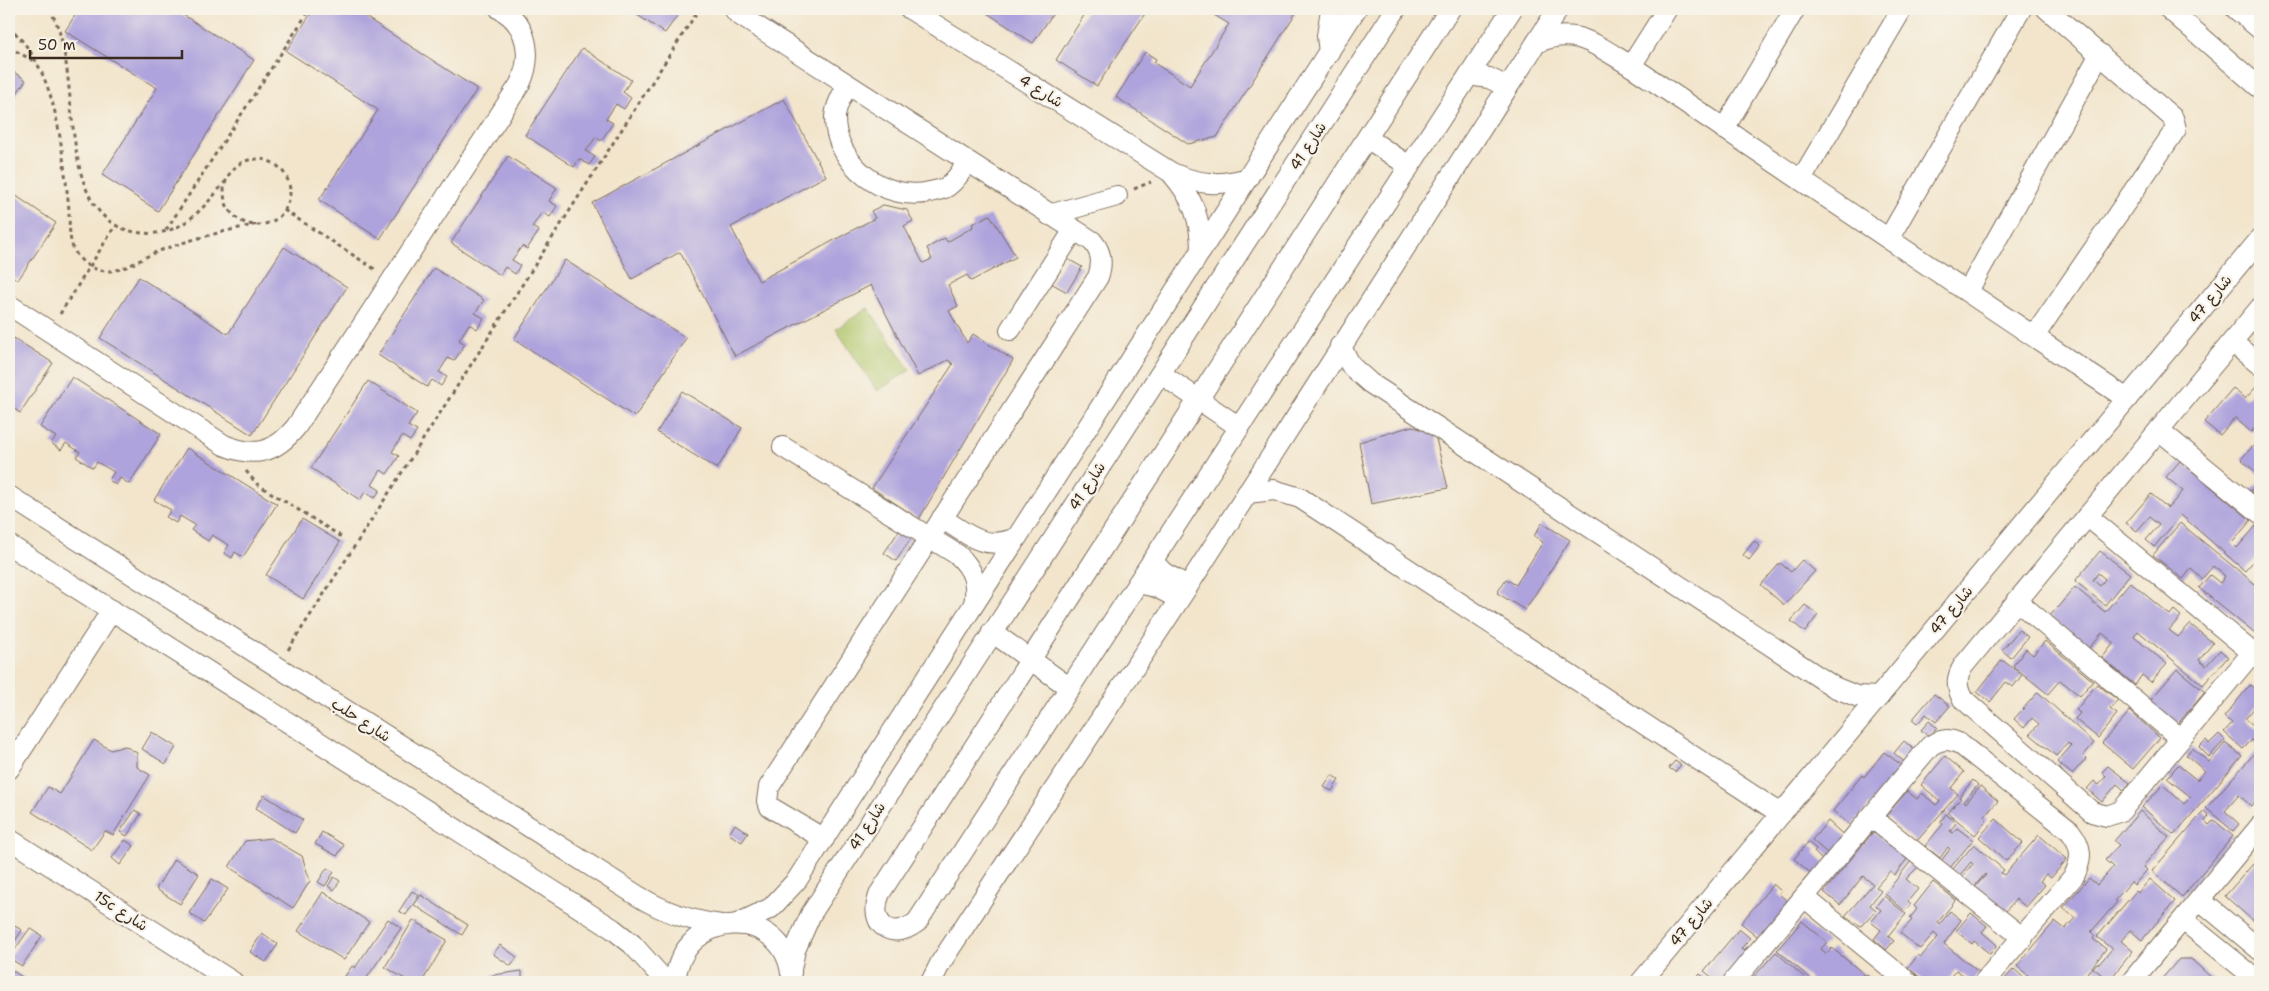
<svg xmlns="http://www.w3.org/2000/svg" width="2269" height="991" viewBox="0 0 2269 991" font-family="'Shantell Sans','Playpen Sans Arabic',sans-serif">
<rect width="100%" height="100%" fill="#f7f3e8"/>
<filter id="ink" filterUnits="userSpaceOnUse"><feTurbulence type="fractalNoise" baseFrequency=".02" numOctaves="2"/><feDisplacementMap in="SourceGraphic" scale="10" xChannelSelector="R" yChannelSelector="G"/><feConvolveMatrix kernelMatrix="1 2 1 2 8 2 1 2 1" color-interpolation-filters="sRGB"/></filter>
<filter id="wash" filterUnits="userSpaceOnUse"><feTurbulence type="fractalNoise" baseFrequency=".0096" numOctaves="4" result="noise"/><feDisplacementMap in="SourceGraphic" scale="20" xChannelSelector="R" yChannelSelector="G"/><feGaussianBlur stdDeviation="1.12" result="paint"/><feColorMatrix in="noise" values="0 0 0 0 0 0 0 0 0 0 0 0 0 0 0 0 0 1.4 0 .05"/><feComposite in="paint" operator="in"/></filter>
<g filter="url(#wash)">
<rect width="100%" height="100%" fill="#f2e5cc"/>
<path fill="#b1c86d" stroke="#767946" d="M868,308L910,370L877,391L836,329Z"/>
<g id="blocks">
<g fill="#aea3dc" fill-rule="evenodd">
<path d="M79,9H174L254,60L158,211L102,175L157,88L65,31Z"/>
<path d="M314,9H353L477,89L380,239L319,200L378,110L286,51Z"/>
<path d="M628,9H682L665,33Z"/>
<path d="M981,9H1056L1033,43Z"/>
<path d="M1088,9H1148L1097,86L1056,60Z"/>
<path d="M1204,9H1294L1297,11L1217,137L1188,144L1116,97L1145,52L1156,59L1154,63L1190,86L1229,24Z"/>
<path d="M582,48L631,80L623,92L631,98L624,109L616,104L606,119L613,123L601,141L596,137L586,151L595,157L589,165L579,159L574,167L525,135Z"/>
<path d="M9,69L26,80L9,105Z"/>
<path d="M784,99L826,176L731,227L759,281L875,218L871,211L883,205L907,210L913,221L904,226L923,263L932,259L927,248L945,238L947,242L973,227L972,224L990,215L1016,257L971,281L967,275L948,285L958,306L949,311L967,343L973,334L1013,360L919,519L872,488L953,364L948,360L918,376L871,285L735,356L680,252L632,279L592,203Z"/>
<path d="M508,156L557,188L549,201L557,206L550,217L542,212L532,227L539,231L527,249L522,246L512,260L520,265L515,274L505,267L500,275L451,243Z"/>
<path d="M9,191L56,223L18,280L9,274Z"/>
<path d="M284,247L347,287L252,435L100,338L139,277L228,334Z"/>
<path d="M1066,258L1082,267L1067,292L1051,283Z"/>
<path d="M565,260L686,338L635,417L514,339Z"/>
<path d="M434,268L484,300L475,313L484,318L477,329L469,324L459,340L465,344L454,361L448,358L439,372L447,377L441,386L432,380L427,387L378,355Z"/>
<path d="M9,335L53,363L20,413L12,407L9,412Z"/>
<path d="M72,377L161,434L129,484L120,478L116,485L109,480L114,472L97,462L93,468L76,457L80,452L66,443L61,450L51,443L56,437L40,427Z"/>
<path d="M368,381L417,413L408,426L417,431L410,441L402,436L392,452L399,456L387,474L381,470L372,485L380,490L375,498L365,492L360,500L311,468Z"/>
<path d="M2257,386L2260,389V422L2251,432L2235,418L2220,435L2204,422L2233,388L2245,399Z"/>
<path d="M682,391L742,428L717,469L657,432Z"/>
<path d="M1412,426L1435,435L1448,488L1371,504L1359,442Z"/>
<path d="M2253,446L2260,453V476L2241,459Z"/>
<path d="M187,448L277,504L243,557L235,552L232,558L224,553L229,545L212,535L208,541L191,530L195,525L180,516L176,523L166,517L171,510L154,500Z"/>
<path d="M2180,461L2251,520L2232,543L2237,548L2256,526L2260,530V558L2258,556L2245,571L2181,515L2154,547L2146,540L2159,525L2149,517L2137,531L2126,523L2151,494L2168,508L2183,491L2166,477Z"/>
<path d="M2258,483L2260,485V498L2258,497L2256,499L2248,493Z"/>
<path d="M302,519L340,542L303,599L266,575Z"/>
<path d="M1542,523L1570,540L1525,610L1497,593L1506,579L1516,585L1528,566L1543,542L1534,536Z"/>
<path d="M2180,523L2260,588V638L2199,588L2210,575L2220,583L2225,576L2213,566L2202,579L2191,569L2183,579L2153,555Z"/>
<path d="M899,531L911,538L896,561L884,553Z"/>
<path d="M1754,541L1760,546L1749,560L1743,555Z"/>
<path d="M2100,551L2130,574L2105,605L2075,581ZM2098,573L2105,579L2100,586L2093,580Z"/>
<path d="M1802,560L1815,571L1784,605L1761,585L1780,563L1791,572Z"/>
<path d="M2130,582L2170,615L2174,610L2181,616L2169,630L2178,637L2190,624L2213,643L2199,660L2206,666L2220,650L2228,657L2203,685L2138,631L2134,637L2167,664L2151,682L2142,675L2135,685L2102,658L2114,643L2102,633L2089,648L2050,616L2075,587L2105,612Z"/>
<path d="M1805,605L1818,615L1805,632L1791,621Z"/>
<path d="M2019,630L2028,637L2011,658L2002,650Z"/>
<path d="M2045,641L2093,681L2080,696L2060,680L2048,694L2013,666L2026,649L2033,655Z"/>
<path d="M2002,660L2022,675L2013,687L2006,682L1990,702L1977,692Z"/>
<path d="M2177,669L2205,692L2176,726L2148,703Z"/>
<path d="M2097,684L2118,700L2110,709L2117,714L2098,738L2075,719L2080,713L2076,710Z"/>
<path d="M2250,685L2260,693V708L2257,705L2245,719L2260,732V747L2252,740L2243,749L2224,732L2232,723L2224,717Z"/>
<path d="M2038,692L2094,743L2083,756L2086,759L2072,774L2057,762L2071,746L2068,743L2056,756L2030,734L2039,724L2032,718L2024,728L2014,719Z"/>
<path d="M1934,694L1950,706L1936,722L1926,714L1917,724L1912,720Z"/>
<path d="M2130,711L2160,738L2133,769L2102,743Z"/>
<path d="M1929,721L1937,728L1929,737L1921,730Z"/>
<path d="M152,732L176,747L166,764L142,749Z"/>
<path d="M2219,734L2225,740L2209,757L2199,747L2206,740L2209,744Z"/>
<path d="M94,740L111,750L125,746L137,753V767L150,775L113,835L105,831L92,850L32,812L48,787L60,794Z"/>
<path d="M1904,741L1917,752L1907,764L1894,753Z"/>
<path d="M2225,743L2242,756L2174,835L2142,807L2163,785L2184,804L2191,797L2167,778L2178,765L2197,780L2205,771L2186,755L2192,748L2209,762Z"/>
<path d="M2260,747V800L2257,799L2251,806L2239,795L2225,811L2239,824L2233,831L2206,808Z"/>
<path d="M1884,752L1904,767L1851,826L1833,811L1862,775L1864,777Z"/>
<path d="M1945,756L1964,772L1951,788L1958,794L1916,842L1886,816L1907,791L1917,799L1922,793L1936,805L1940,801L1921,785Z"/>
<path d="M1675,761L1681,765L1675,772L1669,768Z"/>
<path d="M2108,766L2130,783L2124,790L2117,784L2102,802L2087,789L2094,781L2099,785L2106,776L2102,772Z"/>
<path d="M1332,775L1339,780L1332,791L1324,787Z"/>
<path d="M1973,780L1978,785L1964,801L1966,803L1980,786L1998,801L1984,817L1987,820L1975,835L1948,813L1961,798L1959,797Z"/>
<path d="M264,795L303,820L295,833L256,808Z"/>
<path d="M135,810L141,814L127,836L120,832Z"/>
<path d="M2140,811L2169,837L2143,866L2147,870L2134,885L2131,882L2115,900L2117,902L2091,932L2095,936L2093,939L2106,949L2080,982H2036L2017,966L2055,921L2065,929L2075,918L2063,908L2089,878L2097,885L2113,867L2105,860L2119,845L2114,841Z"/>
<path d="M2204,811L2209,816L2205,821L2209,825L2214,820L2233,836L2182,897L2152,871Z"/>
<path d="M1946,814L1956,823L1950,831L1953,833L1957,828L1973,840L1949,869L1941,861L1950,849L1948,847L1940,858L1925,846L1943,824L1940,822Z"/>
<path d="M1996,819L2023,843L2006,861L1979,837Z"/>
<path d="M1828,821L1849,840L1833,858L1812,840Z"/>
<path d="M735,824L748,833L742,842L729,834Z"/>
<path d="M322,832L344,845L337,856L315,844Z"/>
<path d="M1873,832L1907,859L1895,875L1890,871L1876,887L1881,891L1870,905L1876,910L1861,926L1845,916L1873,884L1863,876L1840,905L1824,892Z"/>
<path d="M2039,835L2067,859L2051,878L2046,874L2040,881L2045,885L2026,907L2016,899L2004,913L1974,888L1986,875L1985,874L1973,888L1961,878L1973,864L1971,862L1959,876L1952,870L1974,844L2004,870L2001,873L2004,875Z"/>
<path d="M271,838L302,856L310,881L293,908L229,867L245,841Z"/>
<path d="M125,840L134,846L120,865L112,858Z"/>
<path d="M1808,842L1816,849L1814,852L1825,863L1814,876L1794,859Z"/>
<path d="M2260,856V913L2253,921L2225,896Z"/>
<path d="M174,859L199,874L180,904L156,889Z"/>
<path d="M1911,861L1918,867L1906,879L1918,889L1908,901L1911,904L1905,911L1885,894Z"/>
<path d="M327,868L334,872L325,886L318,882Z"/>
<path d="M334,877L340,881L334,890L328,886Z"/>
<path d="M212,879L228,889L204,923L189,913Z"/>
<path d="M2150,879L2175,901L2142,940L2130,930L2121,941L2133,951L2108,982H2094L2101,974L2093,968L2097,963L2099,964L2112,949L2097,937L2136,891L2138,893Z"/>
<path d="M1933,882L1956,900L1938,922L1940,924L1950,911L1961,920L1944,944L1979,972L1972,981L1956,970L1948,980L1950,982H1926L1908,968L1918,955L1921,957L1938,937L1934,933L1920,949L1900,933L1912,920L1910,918L1917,909L1914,906Z"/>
<path d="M1773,884L1781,891L1779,894L1791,904L1762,940L1741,923Z"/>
<path d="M412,891L419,895L406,915L399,911Z"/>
<path d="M323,892L369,922L344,960L298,931Z"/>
<path d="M421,895L468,925L462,935L414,905Z"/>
<path d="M1884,896L1906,914L1888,936L1894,941L1886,950L1874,939L1881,930L1871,922L1881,910L1876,906Z"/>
<path d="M1971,913L1987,926L1982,932L1997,945L1990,954L1974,941L1972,944L1956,931Z"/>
<path d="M388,919L401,928L364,982H341L352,966L355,968Z"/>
<path d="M413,920L447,940L422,982H410L385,967Z"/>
<path d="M1802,921L1827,942L1821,949L1827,954L1832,948L1864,974L1857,982H1808L1811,979L1777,950Z"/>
<path d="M9,923L22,930L13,944L9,942Z"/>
<path d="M30,928L42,936L22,966L9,958Z"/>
<path d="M1739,929L1750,938L1741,949L1743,951L1747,947L1754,953L1723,982H1718L1704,971Z"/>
<path d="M262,933L278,944L266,962L250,952Z"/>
<path d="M500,945L517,957L511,966L493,954Z"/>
<path d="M1776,952L1805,978L1802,982H1749Z"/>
<path d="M2179,959H2191L2214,980L2212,982H2159Z"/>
<path d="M10,969L30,982H9Z"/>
<path d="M2014,969L2024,978L2020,982H2002Z"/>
<path d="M522,971V982H484L493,975Z"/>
<path d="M1700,974L1710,982H1693Z"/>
<path d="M1866,974L1875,982H1859Z"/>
</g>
</g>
</g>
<g filter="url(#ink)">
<use href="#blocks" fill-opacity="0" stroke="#7b6b5b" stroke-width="1"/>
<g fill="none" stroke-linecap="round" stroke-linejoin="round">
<g stroke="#7b6b5b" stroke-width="22">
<g id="minor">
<path d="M734,9L738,14L1092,241C1102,252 1103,263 1098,277L769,787L767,801L770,807L824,839"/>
<path d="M910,9L1172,173C1199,185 1220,186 1248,178"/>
<path d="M1450,9L880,893C867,924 891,942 917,922L1512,9"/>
<path d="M2169,9L2260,88"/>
<path d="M2236,9L2260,29"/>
<path d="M1536,43C1576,25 1597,46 1631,66L2127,399"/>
<path d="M1329,52L1327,36L1331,9"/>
<path d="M1631,66L1667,9"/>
<path d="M1469,75L1489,78L1507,87"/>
<path d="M848,85C842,95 836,105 835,117C834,163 885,203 930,192C936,190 944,190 948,186C956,180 962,171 967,162"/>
<path d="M1724,129L1795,9"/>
<path d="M1367,138L1409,166"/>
<path d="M1173,175C1193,198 1201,220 1201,251"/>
<path d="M1801,180L1902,9"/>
<path d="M1049,215L1117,196"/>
<path d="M1889,238L2021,9"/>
<path d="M1968,291L2100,54"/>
<path d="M9,305L224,445C255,458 275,453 296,427L520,84C533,56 528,24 500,9"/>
<path d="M1010,330L1074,230"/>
<path d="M2035,335L2176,129L2173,118L2047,9"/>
<path d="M2232,342L2260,365"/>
<path d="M1340,346L1352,367L1370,383L1834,687L1856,696L1879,697"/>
<path d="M1161,374L1239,427"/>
<path d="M2159,430L2260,513"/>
<path d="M783,447L958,555C973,569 978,583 974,604"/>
<path d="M1247,493L1274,490L1300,498L1781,814"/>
<path d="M9,496L638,896C664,912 690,921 721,925"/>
<path d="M2087,516L2260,659"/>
<path d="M942,518C968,535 985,551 1016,538"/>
<path d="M9,545L613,929L632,944L666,982"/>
<path d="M1152,561L1164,573L1188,586"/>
<path d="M1138,583L1156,587L1179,599"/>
<path d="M2017,601L2181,739"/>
<path d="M992,632L1070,688"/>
<path d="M2252,653L2121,811L2107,816L2092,812L1962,698C1956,686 1956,677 1964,665L2260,308"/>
<path d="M9,769L112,610"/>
<path d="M1871,817L2023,938"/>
<path d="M9,839L233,982"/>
<path d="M1804,897L1908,982"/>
<path d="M2200,900L2260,950"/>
<path d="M2183,920L2260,982"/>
<path d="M737,924L771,908L797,880L1356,9"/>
<path d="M791,969L795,950L811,914L1396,9"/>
<path d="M675,982C682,908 782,906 791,973"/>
<path d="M931,982L941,962L1188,586L1558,9"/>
<path d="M1641,982L2260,239"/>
<path d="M1733,982L1930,746C1941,739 1949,738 1960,744L2070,831C2082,846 2083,858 2074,876L1984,982"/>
<path d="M2131,982L2260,826"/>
</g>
</g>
<g stroke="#7b6b5b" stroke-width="3" stroke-dasharray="4 4" stroke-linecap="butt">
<path d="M49,9C87,66 49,216 135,232C178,240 200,212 225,182"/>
<path d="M9,27C56,69 61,140 68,199C70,214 68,231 72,245C77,261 93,272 110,271C127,270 143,257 159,251C191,239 224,231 258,224"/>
<path d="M9,47L37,63"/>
<circle cx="257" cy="192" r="33"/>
<path d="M1134,189L1151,182"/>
<path d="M284,210L376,270"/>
<path d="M166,230L310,9"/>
<path d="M60,314L115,226"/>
<path d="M246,471L257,484L342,537"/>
<path d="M288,650L699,9"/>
</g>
<use href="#minor" stroke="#fff" stroke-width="20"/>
</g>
</g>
<g text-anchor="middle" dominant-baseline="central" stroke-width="4.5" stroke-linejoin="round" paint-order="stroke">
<g font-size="15" fill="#3b2a1e" stroke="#f7f3e8">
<text transform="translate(1041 91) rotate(32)">شارع 4</text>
<text transform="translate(1308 146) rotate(-57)">شارع 41</text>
<text transform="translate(2210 299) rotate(-50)">شارع 47</text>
<text transform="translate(1087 486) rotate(-57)">شارع 41</text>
<text transform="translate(1951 610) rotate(-50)">شارع 47</text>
<text transform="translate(361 720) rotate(33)">شارع حلب</text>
<text transform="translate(867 826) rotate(-57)">شارع 41</text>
<text transform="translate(121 911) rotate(33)">15c شارع</text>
<text transform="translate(1691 922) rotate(-50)">شارع 47</text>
</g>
</g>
<rect width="2269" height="991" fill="none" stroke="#f7f3e8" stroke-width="30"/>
<path d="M30 50v8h152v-8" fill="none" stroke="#3b2a1e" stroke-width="2.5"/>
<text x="38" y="50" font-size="15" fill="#3b2a1e" stroke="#f7f3e8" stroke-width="4" paint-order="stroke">50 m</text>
</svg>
